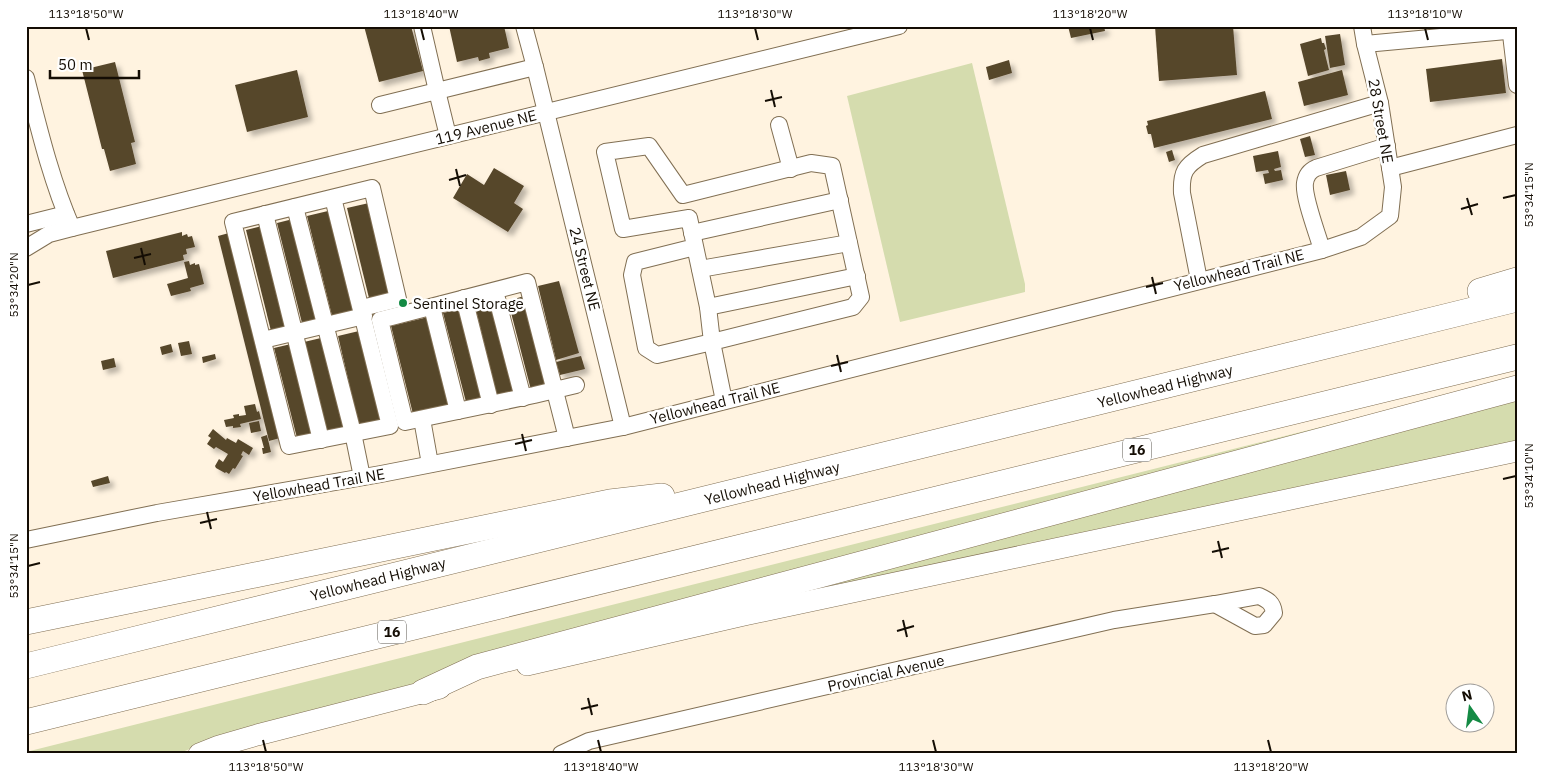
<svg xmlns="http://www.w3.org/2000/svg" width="1543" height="780" viewBox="0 0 1543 780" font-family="'IBM Plex Sans',sans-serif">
<defs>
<filter id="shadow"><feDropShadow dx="4.5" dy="4.5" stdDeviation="2.5" flood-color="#0004"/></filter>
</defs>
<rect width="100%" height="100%" fill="#fff3e0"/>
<g fill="#d5dcae">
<path d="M972,63L1025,284V292L900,322L847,96Z"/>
<path d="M1517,399V444L739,607Z"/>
<path d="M1420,402L441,677L218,738L177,754H26V752Z"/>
</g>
<g fill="#56462b" filter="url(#shadow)">
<path d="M364,26H411L423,71L379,82Z"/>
<path d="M449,26H504L509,48L489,53L490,58L479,61L478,57L457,62Z"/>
<path d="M1068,26H1104L1105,31L1071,38Z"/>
<path d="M1155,26H1233L1237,75L1159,81Z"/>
<path d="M1340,34L1345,65L1330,68L1325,36Z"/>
<path d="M1321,38L1322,43H1324L1326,49L1324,50L1329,70L1308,76L1300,44Z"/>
<path d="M1502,59L1506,93L1430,102L1426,69Z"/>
<path d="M1009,60L1012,73L989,80L986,67Z"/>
<path d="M115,62L135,142L131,143L136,164L110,171L104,149H102L82,70Z"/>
<path d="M297,70L308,117L247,132L235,85Z"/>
<path d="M1342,70L1348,95L1304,106L1298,82Z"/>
<path d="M1265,91L1272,119L1154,148L1151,134H1148L1146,126L1148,125L1147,121Z"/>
<path d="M1310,136L1315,155L1305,157L1300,139Z"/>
<path d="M1172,150L1175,160L1169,162L1166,152Z"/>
<path d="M1278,151L1281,167L1274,169L1275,171L1281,170L1283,180L1265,184L1263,174L1269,173L1268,170L1256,172L1253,156Z"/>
<path d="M494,168L524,186L514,203L523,209L508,232L453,198L467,174L484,185Z"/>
<path d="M1346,171L1350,190L1330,195L1326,175Z"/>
<path d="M369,203L391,292L369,298L347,208Z"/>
<path d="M328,211L353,311L332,316L307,216Z"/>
<path d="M293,219L318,319L302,323L277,223Z"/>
<path d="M262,226L287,327L271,331L246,230Z"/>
<path d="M182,232V236L187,234L188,237L192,236L195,247L186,249L187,254L183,255L184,260L113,278L106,251Z"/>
<path d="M229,233L280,438L269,441L218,236Z"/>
<path d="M189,261L190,265L195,263V265L199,264L204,284L190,288L191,291L171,296L167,284L188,278L184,262Z"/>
<path d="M559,281L579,353L556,360L538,286Z"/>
<path d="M524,296L547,386L531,390L508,301Z"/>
<path d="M491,302L514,392L497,396L475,306Z"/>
<path d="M459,309L482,398L466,402L443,313Z"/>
<path d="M428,317L450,405L413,414L391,326Z"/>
<path d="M359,331L381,420L359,426L338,336Z"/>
<path d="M321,338L343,428L327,433L304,342Z"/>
<path d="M189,341L192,354L181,356L178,343Z"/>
<path d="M171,344L173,352L162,355L160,347Z"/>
<path d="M291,344L313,433L297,438L274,348Z"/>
<path d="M215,354L216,359L203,363L202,357Z"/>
<path d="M581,356L585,369L560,375L556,362Z"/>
<path d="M114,358L116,367L103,370L101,361Z"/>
<path d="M255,404L257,412L259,411L261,419L240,424L241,427L233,428V426L226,427L224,420L234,418L233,415L239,414V416L246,415L244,406Z"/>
<path d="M259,421L261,431L251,433L249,423Z"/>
<path d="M213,429L226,440L227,438L236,443L238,439L253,448L249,455L243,451L241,455L243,456L235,469L233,468L229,474L226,472L225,473L216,468L215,466L219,459L223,462L228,454L216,447L214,449L207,444L211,438L208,436Z"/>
<path d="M267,435L271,452L263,454L262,448H264L261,437Z"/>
<path d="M108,476L110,483L93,487L91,481Z"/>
</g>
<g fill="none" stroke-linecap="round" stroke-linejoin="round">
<g stroke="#816f53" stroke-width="18">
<g id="minor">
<path d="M422,26L437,91L535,67L623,427"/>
<path d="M524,26L535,67"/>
<path d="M1510,26L1517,85"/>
<path d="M1365,44L1517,30"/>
<path d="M26,78C39,129 51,180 72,228"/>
<path d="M380,105L437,91L448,136"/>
<path d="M779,125L791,169"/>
<path d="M1390,168L1517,135"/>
<path d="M333,198L390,426L289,446L233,222L372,188L398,299L362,308"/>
<path d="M295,207L353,433L362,477"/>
<path d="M265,214L321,440"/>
<path d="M26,224L66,214"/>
<path d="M692,233L840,200"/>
<path d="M695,247L635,262L632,275L646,348L657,355L712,342L708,307L689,218L623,229L605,152L649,146L683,195L811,163L832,166L861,297L853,307L712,342L724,401"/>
<path d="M26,248L49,234L72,228L899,26"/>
<path d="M1322,250C1318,235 1303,197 1305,183C1306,176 1309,171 1316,168L1387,146"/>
<path d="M700,269L849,243"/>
<path d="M1199,280L1182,193C1181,172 1185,166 1203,155L1380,103"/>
<path d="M495,291L523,398"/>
<path d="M464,298L491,405"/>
<path d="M432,307L458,411"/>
<path d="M708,307L857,276"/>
<path d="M263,340L364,316"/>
<path d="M422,419L430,464"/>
<path d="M567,438C554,386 540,335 527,282L380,320L405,422L534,395L576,385"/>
<path d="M26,540L157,513L381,474L623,427L1322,250L1361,237L1390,216L1393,187L1380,103L1365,44L1362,26"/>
<path d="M1259,596C1268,600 1273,603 1274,613L1264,625L1255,626L1215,604Z"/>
<path d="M561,754L589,741L1114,620L1215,604"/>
</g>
</g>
<g stroke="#816f53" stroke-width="22">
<g id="major">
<path d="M527,665L744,615L1517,451"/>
<path d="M199,754L219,746L257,735L440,688"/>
</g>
</g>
<g stroke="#816f53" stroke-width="26">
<g id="highway">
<path d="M1480,291L1517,280"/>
<path d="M26,622L610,502L662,496"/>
<path d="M26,666L1517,299"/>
<path d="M423,692L477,667L1517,388"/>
<path d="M26,722L1517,357"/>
</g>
</g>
<use href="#minor" stroke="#fff" stroke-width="16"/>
<use href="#major" stroke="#fff" stroke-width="21"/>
<use href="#highway" stroke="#fff" stroke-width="25"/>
</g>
<path fill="none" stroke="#140d04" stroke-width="2" d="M86,28L89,40M421,28L424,40M755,28L758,40M1090,28L1093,40M1425,28L1428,40M771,90L775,107M765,101L782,97M456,169L460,186M449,180L466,175M1467,198L1472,215M1503,198L1516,195M1461,209L1478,204M141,248L145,265M134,258L151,254M1152,277L1156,294M28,285L40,282M1146,287L1163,283M837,355L841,372M831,366L848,362M522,434L526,451M515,444L532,440M1503,479L1516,476M207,512L211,529M200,523L217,519M1218,541L1222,558M1212,552L1229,548M28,566L40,563M903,620L907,637M897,631L914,626M588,698L592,715M581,709L598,705M263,740L266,752M598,740L601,752M933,740L936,752M1268,740L1271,752"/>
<circle fill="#148a44" stroke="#fff" stroke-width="2" cx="403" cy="303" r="5"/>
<g text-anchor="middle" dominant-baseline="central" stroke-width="5" stroke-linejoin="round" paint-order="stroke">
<g fill="#fff" stroke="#5a564f" stroke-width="1">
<rect x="1123" y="438.5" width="28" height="23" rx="4"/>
<rect x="378" y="620.5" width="28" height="23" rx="4"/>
</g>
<g font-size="14" font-weight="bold" fill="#140d04">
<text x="1137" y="450">16</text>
<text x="392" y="632">16</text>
</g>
<g font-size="15" fill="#140d04" stroke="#fff">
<text transform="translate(1381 121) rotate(80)">28 Street NE</text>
<text transform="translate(486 127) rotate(-14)">119 Avenue NE</text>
<text transform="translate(585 269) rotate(76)">24 Street NE</text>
<text transform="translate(1239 270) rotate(-14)">Yellowhead Trail NE</text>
<text transform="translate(1165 386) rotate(-14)">Yellowhead Highway</text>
<text transform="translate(715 403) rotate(-14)">Yellowhead Trail NE</text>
<text transform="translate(772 483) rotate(-14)">Yellowhead Highway</text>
<text transform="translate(319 485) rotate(-10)">Yellowhead Trail NE</text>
<text transform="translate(378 579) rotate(-14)">Yellowhead Highway</text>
<text transform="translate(886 673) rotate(-13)">Provincial Avenue</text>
</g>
<g font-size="15" fill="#140d04" stroke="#fff" text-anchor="start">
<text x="413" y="303">Sentinel Storage</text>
</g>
</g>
<rect width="1543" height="780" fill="none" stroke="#ffffff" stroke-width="55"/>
<g transform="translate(1470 708) rotate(346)"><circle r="24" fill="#ffffff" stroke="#a19e9b"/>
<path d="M0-4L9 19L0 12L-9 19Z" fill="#148a44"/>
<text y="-8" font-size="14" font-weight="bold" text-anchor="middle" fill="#140d04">N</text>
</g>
<path d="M50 70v8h89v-8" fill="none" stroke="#140d04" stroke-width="2.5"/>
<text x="58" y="70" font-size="15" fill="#140d04" stroke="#ffffff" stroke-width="4" paint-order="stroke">50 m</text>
<rect x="28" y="28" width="1488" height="724" fill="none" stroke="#140d04" stroke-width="2"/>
<g font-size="12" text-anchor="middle" fill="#140d04">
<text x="86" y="18">113°18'50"W</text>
<text x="421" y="18">113°18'40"W</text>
<text x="755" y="18">113°18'30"W</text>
<text x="1090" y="18">113°18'20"W</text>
<text x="1425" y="18">113°18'10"W</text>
<text transform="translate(1529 195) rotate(-90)" y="4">53°34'15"N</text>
<text transform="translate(14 285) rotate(-90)" y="4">53°34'20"N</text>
<text transform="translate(1529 476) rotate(-90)" y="4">53°34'10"N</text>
<text transform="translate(14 566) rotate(-90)" y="4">53°34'15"N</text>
<text x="266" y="771">113°18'50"W</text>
<text x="601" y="771">113°18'40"W</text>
<text x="936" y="771">113°18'30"W</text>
<text x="1271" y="771">113°18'20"W</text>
</g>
</svg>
